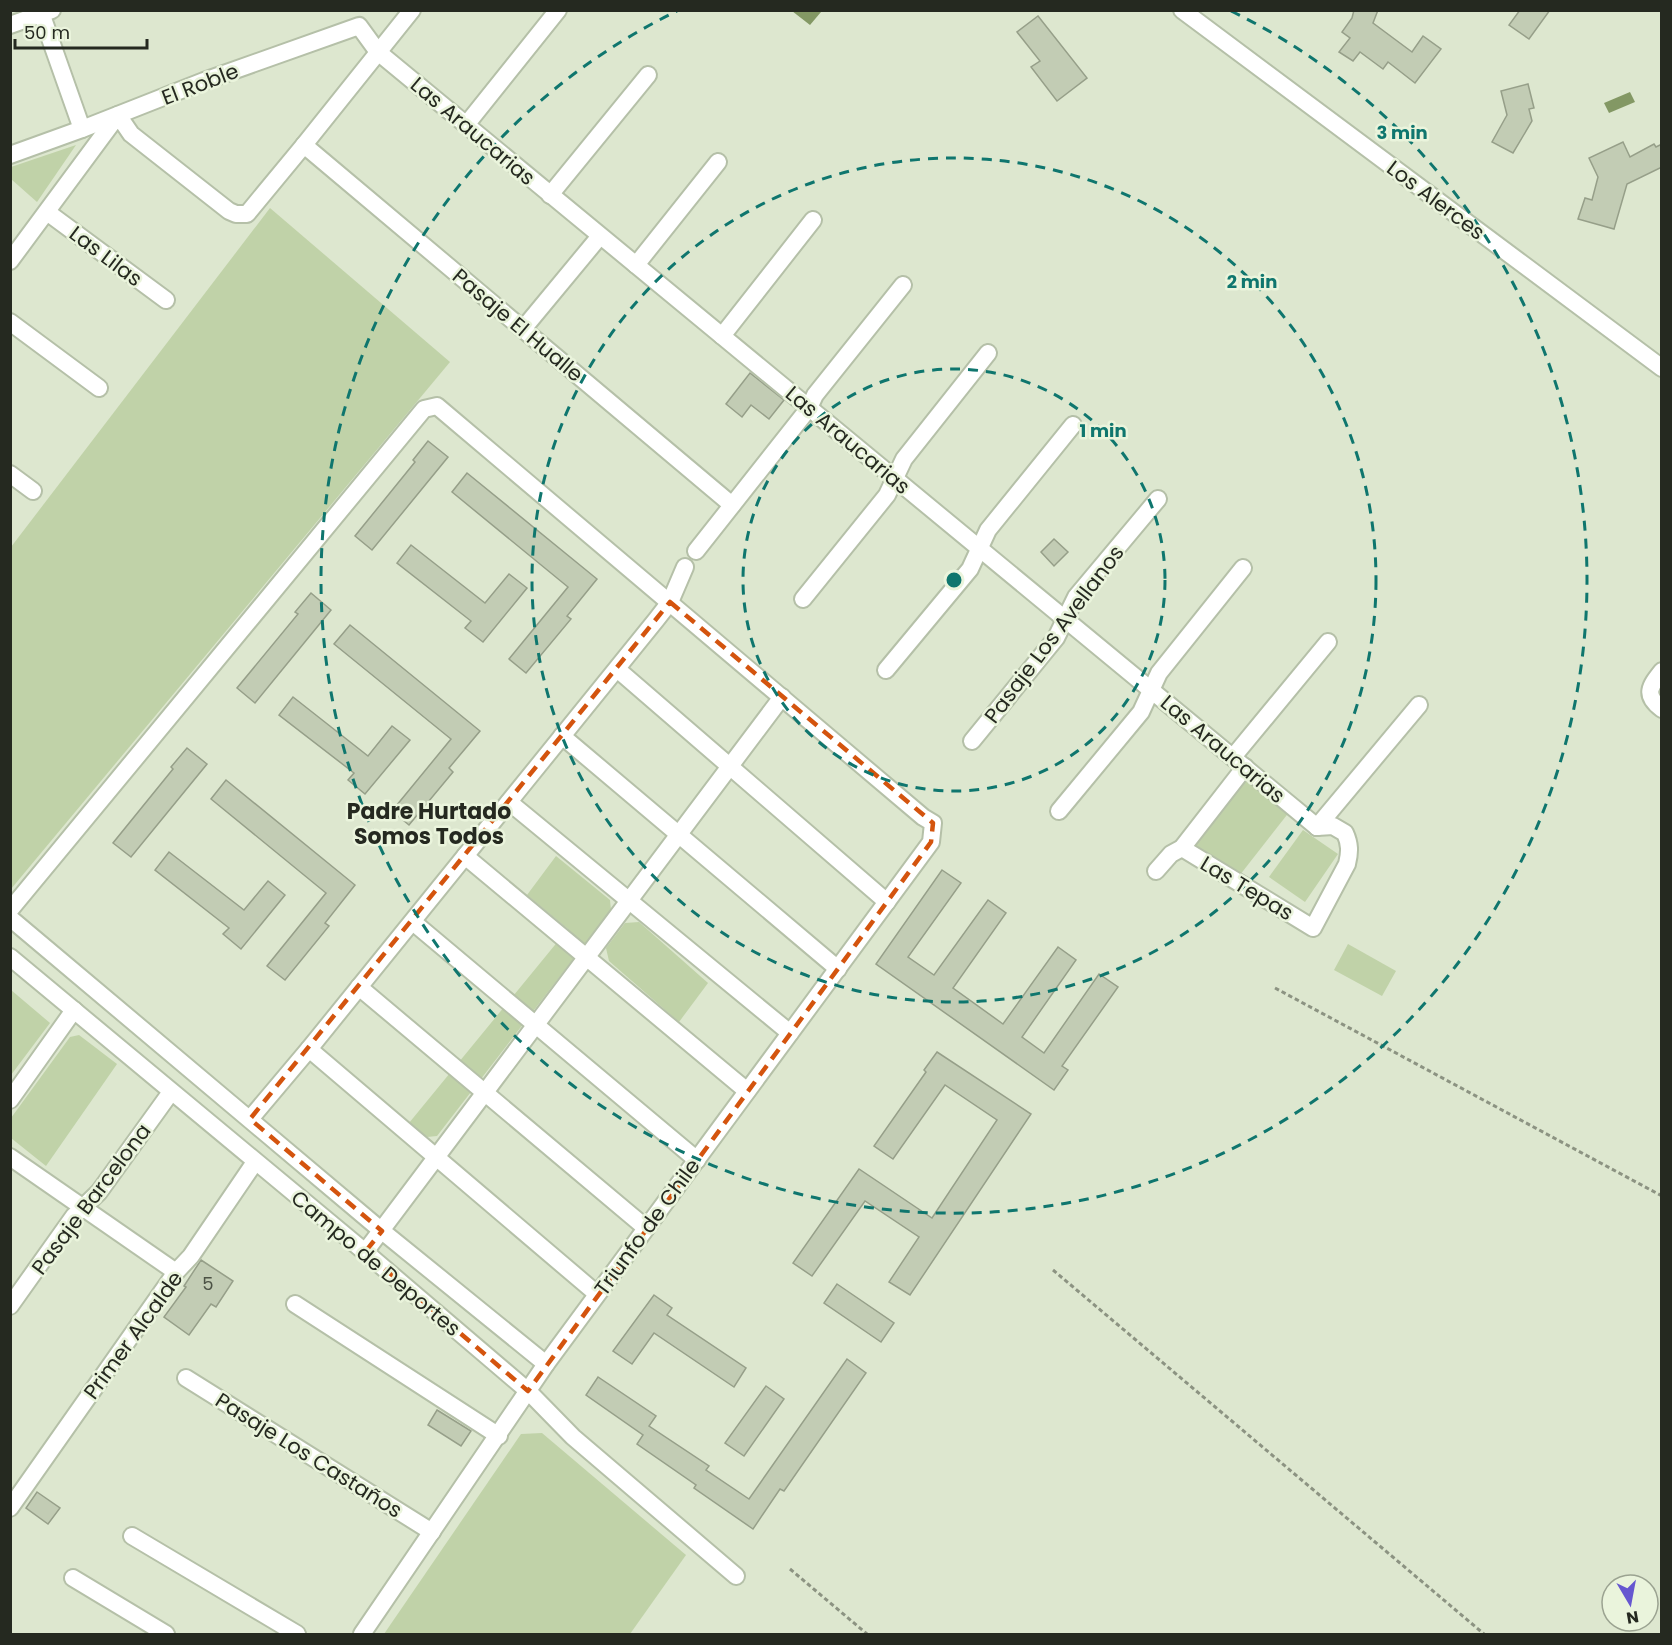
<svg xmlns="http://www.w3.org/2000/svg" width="1672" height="1645" viewBox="0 0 1672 1645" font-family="Poppins,sans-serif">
<rect width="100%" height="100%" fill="#dde7cf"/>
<g fill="#c0d2a8">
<path d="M76,145L37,202L11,179V167Z"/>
<path d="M270,208L450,362L11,889V547Z"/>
<path d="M1246,778L1290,811L1236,880L1193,847Z"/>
<path d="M1303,830L1338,854L1305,902L1269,877Z"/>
<path d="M556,856L610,900L611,910L437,1136L427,1137L409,1123L568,929L527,895Z"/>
<path d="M639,922L708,983L679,1022L609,961L606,948L625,923Z"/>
<path d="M1348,944L1396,971L1382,996L1334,970Z"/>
<path d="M11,990L50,1023L11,1075Z"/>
<path d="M79,1035L117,1064L46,1166L11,1138V1118L70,1037Z"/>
<path d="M542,1433L686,1555L630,1634H384L521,1434Z"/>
</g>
<g fill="#839864">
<path d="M792,11H819L821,12L810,25Z"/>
<path d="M1630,92L1635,102L1609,113L1604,103Z"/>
</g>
<g fill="#c2ccb4" stroke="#969f89" stroke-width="1.5">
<path d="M1354,10H1378L1373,23L1412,52L1423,36L1441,49L1415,83L1388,62L1383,69L1360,52L1353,61L1339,52L1350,38L1342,32L1352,18Z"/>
<path d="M1520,10H1550L1529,39L1509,25Z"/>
<path d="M1038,16L1087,78L1057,101L1031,67L1040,61L1017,32Z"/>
<path d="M1528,84L1534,108L1529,109L1532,121L1513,153L1492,142L1507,115L1501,91Z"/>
<path d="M1623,142L1630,157L1654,144L1656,147L1662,144V167L1627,184L1614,229L1578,219L1585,198L1592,200L1598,177L1589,158Z"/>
<path d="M750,373L784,400L769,419L751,405L742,417L726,404Z"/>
<path d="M428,441L448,457L372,550L355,536L415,462L413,460Z"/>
<path d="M467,473L597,579L567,616L571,619L526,673L509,659L568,587L452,492Z"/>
<path d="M1054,539L1068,552L1054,566L1041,552Z"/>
<path d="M411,545L485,603L509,574L527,588L483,642L465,628L471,621L397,563Z"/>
<path d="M311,593L331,610L255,703L237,688L298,614L295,612Z"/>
<path d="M350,625L480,731L449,768L453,772L409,825L392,811L451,739L334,644Z"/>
<path d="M293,697L368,756L392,726L410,740L365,794L348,780L354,773L279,715Z"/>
<path d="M187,748L207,764L131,857L113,843L173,769L171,767Z"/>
<path d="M226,780L355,885L325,923L329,926L285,980L267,966L326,893L211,799Z"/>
<path d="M169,852L244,910L268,881L285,895L241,949L223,934L229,928L155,870Z"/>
<path d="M942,870L961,883L908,957L934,975L988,900L1006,913L953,988L1003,1024L1058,947L1076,960L1022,1037L1044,1053L1099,974L1118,987L1062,1066L1068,1070L1054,1090L876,964Z"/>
<path d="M937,1052L1031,1114L910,1295L889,1282L919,1237L865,1201L812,1276L793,1263L859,1169L932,1218L997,1120L945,1085L893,1159L874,1146L926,1072L924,1070Z"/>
<path d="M201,1260L233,1281L216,1307L211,1304L189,1335L164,1317L186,1287L184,1286Z"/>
<path d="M837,1284L894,1323L881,1342L824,1303Z"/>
<path d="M654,1295L672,1308L667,1315L746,1368L734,1387L654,1333L632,1364L613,1351Z"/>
<path d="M847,1359L866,1373L784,1491L780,1489L753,1529L694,1488L696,1485L637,1444L643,1435L586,1395L598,1377L656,1416L649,1426L709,1466L706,1470L749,1499Z"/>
<path d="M766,1386L784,1399L744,1456L725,1443Z"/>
<path d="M437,1410L471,1431L461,1446L428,1425Z"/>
<path d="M37,1492L60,1508L48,1524L26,1508Z"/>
</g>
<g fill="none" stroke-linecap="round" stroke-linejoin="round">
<g stroke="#b5c0a8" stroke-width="20">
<g id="minor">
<path d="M40,10L82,129"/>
<path d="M1182,10L1662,368"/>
<path d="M10,25L52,10"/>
<path d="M466,125L558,10"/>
<path d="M304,145L732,505"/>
<path d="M10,155L82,129L204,81L359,26L378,52L1317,827"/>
<path d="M550,195L648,75"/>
<path d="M47,212L166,300"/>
<path d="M10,261L118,115L131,134L229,211L236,214H247L304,145L412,10"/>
<path d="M636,265L718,162"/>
<path d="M10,322L99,388"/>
<path d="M523,329L600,236"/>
<path d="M722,336L813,220"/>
<path d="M10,474L33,491"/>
<path d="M696,551L809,408L815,395L903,285"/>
<path d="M803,599L887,495L904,459L988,353"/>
<path d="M617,669L887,902"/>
<path d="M886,670L970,569L988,530L1073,425"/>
<path d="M1662,671C1650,686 1643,695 1662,709"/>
<path d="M562,736L838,969"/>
<path d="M972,741L1056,638L1076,597L1158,499"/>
<path d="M1233,757L1328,642"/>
<path d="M509,802L790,1033"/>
<path d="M1059,811L1141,712L1159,673L1243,568"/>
<path d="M1317,827L1419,705"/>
<path d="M1182,848L1313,928L1347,864C1350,852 1350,844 1345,833L1333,826L1317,827"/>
<path d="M465,856L747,1091"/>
<path d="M1156,871L1171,854L1182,848L1245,767"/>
<path d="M10,910L424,409L437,406L923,817L933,823L931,842L546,1364L362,1634"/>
<path d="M10,918L382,1231L546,1364"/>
<path d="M413,922L697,1160"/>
<path d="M10,957L365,1252L528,1391L573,1437L736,1576"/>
<path d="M359,987L646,1228"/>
<path d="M309,1049L597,1294"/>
<path d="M10,1100L74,1010"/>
<path d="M250,1119L309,1049L656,620L670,602L685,567"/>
<path d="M10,1157L176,1272"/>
<path d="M365,1252L782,697"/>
<path d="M295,1304L499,1436"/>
<path d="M10,1306L74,1216L99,1192L171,1092"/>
<path d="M186,1378L432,1532"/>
<path d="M10,1508L176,1272L191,1256L255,1162"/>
<path d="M132,1536L297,1634"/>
<path d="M73,1578L166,1634"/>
</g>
</g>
<g stroke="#8c9382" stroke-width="3" stroke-dasharray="4.5 3" stroke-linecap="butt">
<path d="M1275,988L1662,1196"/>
<path d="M1053,1270L1484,1634"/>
<path d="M790,1569L867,1634"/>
</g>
<use href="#minor" stroke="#fff" stroke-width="16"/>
</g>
<path fill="none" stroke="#d4540e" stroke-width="4.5" stroke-dasharray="12 8" stroke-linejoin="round" d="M670,602L933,823L931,842L528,1391L365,1252L382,1231L250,1119Z"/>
<g fill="none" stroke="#0f766e" stroke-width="3" stroke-dasharray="10 8">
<circle cx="954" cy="580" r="211"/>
<circle cx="954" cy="580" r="422"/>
<path d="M1231 11A633 633 0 1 1 677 11"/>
</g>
<g text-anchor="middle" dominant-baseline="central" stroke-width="5" stroke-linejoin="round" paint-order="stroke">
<g font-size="18" fill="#4c5245">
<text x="208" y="1283">5</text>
</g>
<g font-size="21" fill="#252920" stroke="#eaf4dc">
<text transform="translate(200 84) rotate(-21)">El Roble</text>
<text transform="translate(473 131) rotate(40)">Las Araucarias</text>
<text transform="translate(1436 200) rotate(37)">Los Alerces</text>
<text transform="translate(106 256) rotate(37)">Las Lilas</text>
<text transform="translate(518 325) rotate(40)">Pasaje El Hualle</text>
<text transform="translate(848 440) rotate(40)">Las Araucarias</text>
<text transform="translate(1054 634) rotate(-53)">Pasaje Los Avellanos</text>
<text transform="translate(1223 749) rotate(40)">Las Araucarias</text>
<text transform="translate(1247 888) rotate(31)">Las Tepas</text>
<text transform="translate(91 1199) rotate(-53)">Pasaje Barcelona</text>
<text transform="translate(647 1227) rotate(-54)">Triunfo de Chile</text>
<text transform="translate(376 1263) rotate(40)">Campo de Deportes</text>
<text transform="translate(133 1335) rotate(-54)">Primer Alcalde</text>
<text transform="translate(309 1455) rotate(32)">Pasaje Los Castaños</text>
</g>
<g font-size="22" font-weight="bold" fill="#252920" stroke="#eaf4dc">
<text x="429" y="811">Padre Hurtado<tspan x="429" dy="25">Somos Todos</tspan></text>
</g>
</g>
<circle cx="954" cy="580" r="9" fill="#0f766e" stroke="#eaf4dc" stroke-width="3"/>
<g font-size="18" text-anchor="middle" font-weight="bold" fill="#0f766e" stroke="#eaf4dc" stroke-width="5" stroke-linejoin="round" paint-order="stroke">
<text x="1402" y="139">3 min</text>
<text x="1252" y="288">2 min</text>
<text x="1103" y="437">1 min</text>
</g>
<rect width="1672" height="1645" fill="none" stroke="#252920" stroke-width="24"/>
<g transform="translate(1630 1603) rotate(170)"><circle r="28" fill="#eaf4dc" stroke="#9ba391" stroke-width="1.5"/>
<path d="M0-4.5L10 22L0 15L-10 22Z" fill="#6657d0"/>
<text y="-9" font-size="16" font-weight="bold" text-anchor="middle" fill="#252920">N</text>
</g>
<path d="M15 39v9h132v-9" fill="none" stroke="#252920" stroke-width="3"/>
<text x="24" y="39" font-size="18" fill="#252920" stroke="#eaf4dc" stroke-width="4.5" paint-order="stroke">50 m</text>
</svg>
